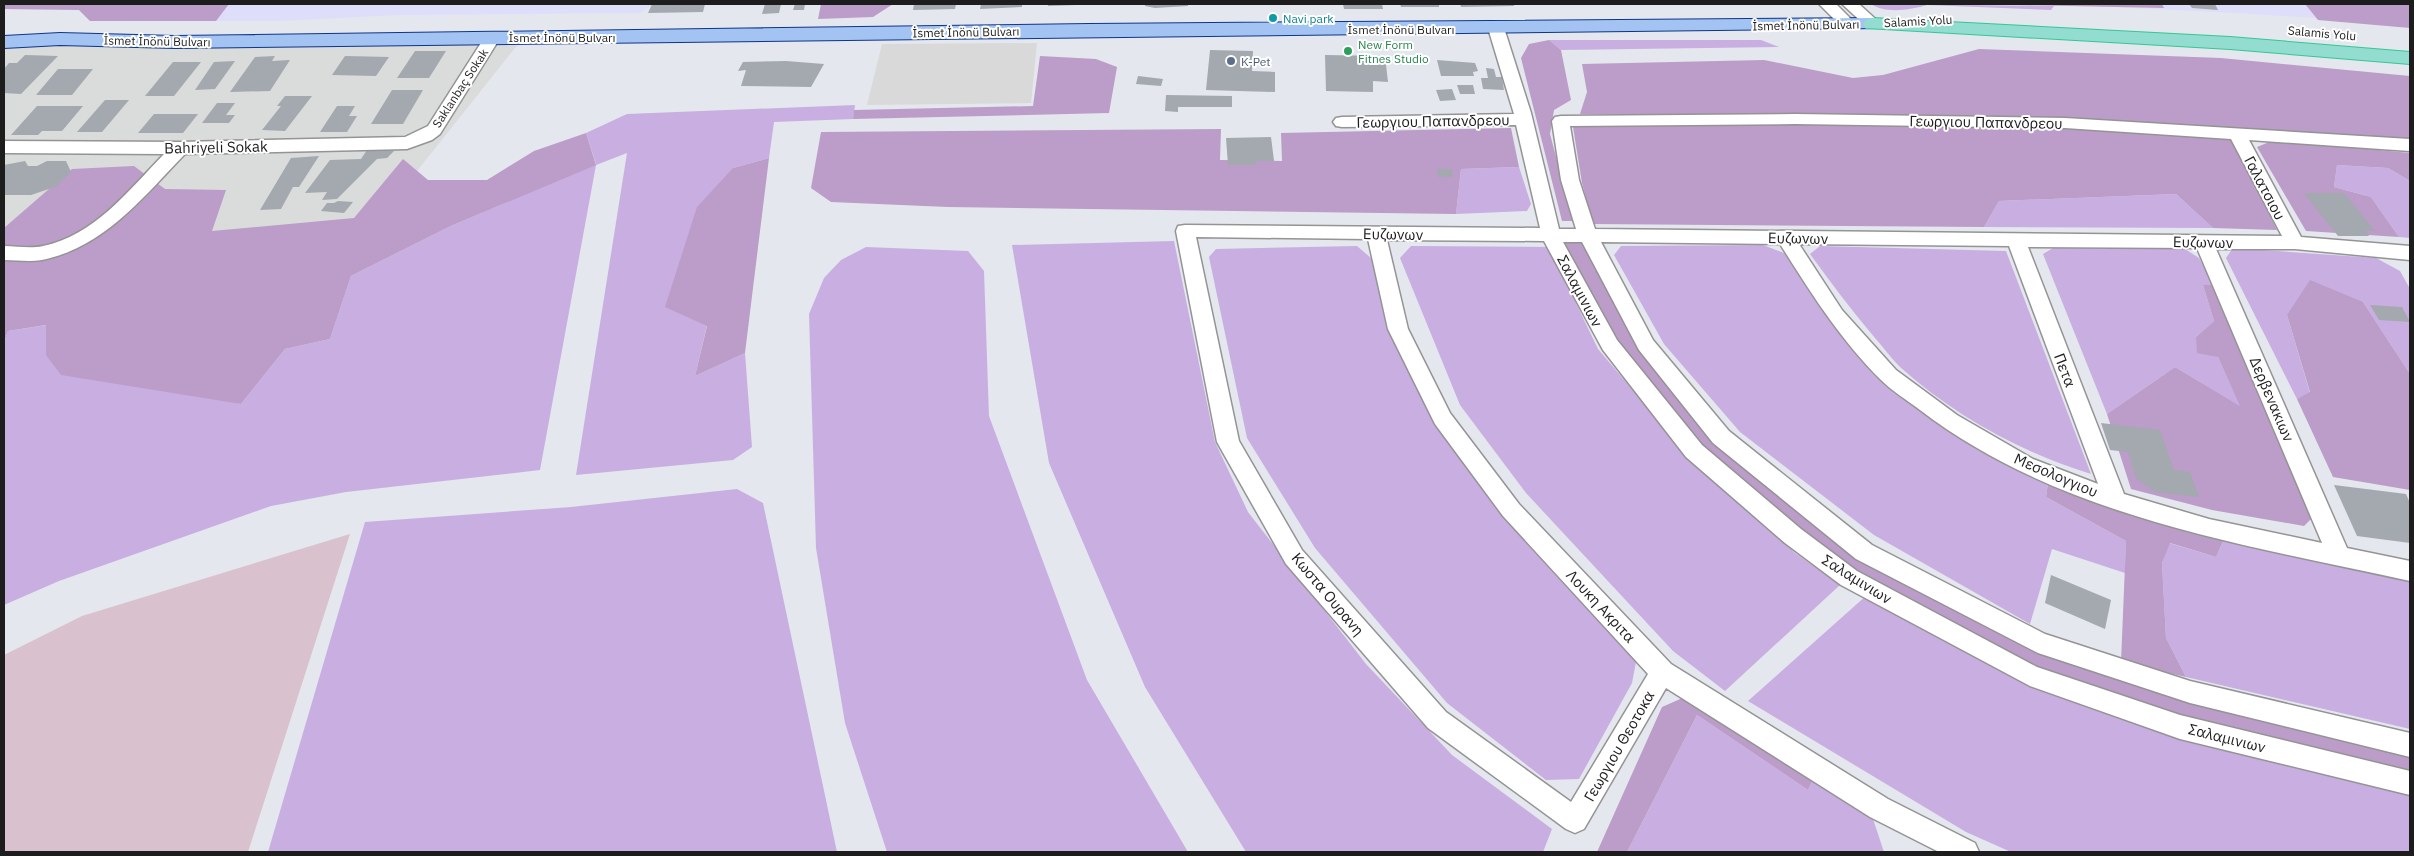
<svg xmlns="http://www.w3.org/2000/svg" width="2414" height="856" viewBox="0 0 2414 856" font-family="'IBM Plex Sans',sans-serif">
<rect width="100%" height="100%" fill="#e4e7ed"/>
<path fill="#dadbdb" d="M523,38L351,254L4,280V40Z"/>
<g fill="#dedefb">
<path d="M4,4H654L640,13L396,15L283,21H90L79,10L4,9Z"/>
<path d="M2053,4H2410V24L2236,13Z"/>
</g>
<g fill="#c9aee2">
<path d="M1871,4L2054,6L2051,10L1927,5C1911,10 1885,14 1871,4Z"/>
<path d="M1549,40H1761L1779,47L1561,50Z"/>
<path d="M855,105L853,119L774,122L769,158L733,168L707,325L695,376L745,353L752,447L733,460L576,475L627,153L596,165L540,470L346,492L271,506L59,581L4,605V342L8,331L47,325L46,355L241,404L285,349L330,339L351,276L453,225L596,164L586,133L627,114Z"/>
<path d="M2337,165L2388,168L2410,181V238L2399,237L2371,197L2334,187Z"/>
<path d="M1519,167L1531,204L1527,211L1456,214L1461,169Z"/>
<path d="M2176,194L2213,228L1984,227L1999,201Z"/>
<path d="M1174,241L1215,442L1248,512L1366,664L1452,755L1552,829L1543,852H1246L1145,687L1049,463L1012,245Z"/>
<path d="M1763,245L1784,253L1886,383L1978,450L2048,483L2046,497L2126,541L2125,573L2052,549L2030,624L1874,535L1740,432L1664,344L1614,255L1621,246Z"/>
<path d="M1357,246L1371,258L1389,329L1438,428L1632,653L1636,662L1632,683L1579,779L1546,780L1447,703L1315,548L1247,438L1209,257L1216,249Z"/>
<path d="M1411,246L1549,247L1598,349L1687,454L1795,553L1840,585L1725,691L1673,651L1526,493L1460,405L1400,258Z"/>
<path d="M1820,246L2006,251L2091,474C2020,452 1955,416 1900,367C1891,358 1883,347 1875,338C1852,311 1831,283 1810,254Z"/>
<path d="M866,247L968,251L984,271L989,416L1087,680L1188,852H887L845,723L816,548L809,314L824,278L841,260Z"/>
<path d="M2053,248L2185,249L2199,258L2214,285H2203L2214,321L2196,337L2218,357L2241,407L2175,367L2107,414L2043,254Z"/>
<path d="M2233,248L2376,258L2400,271L2410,289V374L2363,302L2287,315L2310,393L2297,399L2226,258Z"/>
<path d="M737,489L763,503L837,852H268L365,522L571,507Z"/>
<path d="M2225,537L2410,578V729L2186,677L2166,638L2162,563L2169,543L2216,557Z"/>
<path d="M1867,595L2024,682L2183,741L2410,793V852H2011L1966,832L1748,701Z"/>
<path d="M1697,715L1808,790L1813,779L1873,819L1884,852H1627Z"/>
</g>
<g fill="#bc9cc8">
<path d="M4,4H229L216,21H90L79,10L4,9Z"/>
<path d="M821,4H893L873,17L818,19Z"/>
<path d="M2014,4H2162L2164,8L2015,5Z"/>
<path d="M2305,4H2410V28L2318,20Z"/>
<path d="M1549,40L1561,50L1571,100L1554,110L1550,134L1573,221H1562L1521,58L1529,44Z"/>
<path d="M1979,49L2221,58L2410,76V140L2075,120L1580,114L1587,92L1582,64L1764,60L1853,78L1883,75Z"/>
<path d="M1040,56L1096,59L1117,67L1109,113L853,119L854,110L1033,106Z"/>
<path d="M1785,123L2065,129L2232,138L2277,230L2213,228L2176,194L1999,201L1984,227L1593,224L1582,183L1573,127Z"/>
<path d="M1511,128L1519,167L1461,169L1456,214L948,207L831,202L811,188L821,132L1221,129L1220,160L1282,161L1281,133Z"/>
<path d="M586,133L596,165L453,225L351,276L330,339L285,349L241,404L61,375L46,355V325L8,331L4,342V228L72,169L134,166L165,189L226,190L212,231L354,218L403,159L428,180H487L534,151Z"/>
<path d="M2274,140L2410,153V181L2388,168L2337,165L2334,187L2371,197L2399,237L2306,231L2257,147Z"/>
<path d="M769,158L745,353L695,376L707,326L665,307L697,207L733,168Z"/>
<path d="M1551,236H1588L1646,345L1721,437L1864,552L2038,642L2190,692L2410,745V783L2281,752L2030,675L1849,578L1694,451L1610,345Z"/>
<path d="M2310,280L2363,302L2410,374V490L2333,477L2297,399L2310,392L2287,315Z"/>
<path d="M2203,285H2214L2313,517L2304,526L2212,510L2131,489L2107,414L2175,367L2240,406L2218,357L2197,353L2196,337L2214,321Z"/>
<path d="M2048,483L2122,512L2225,537L2216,557L2170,543L2162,563L2166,638L2186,677L2121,662L2126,541L2046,497Z"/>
<path d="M1687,696L1813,779L1808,790L1697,715L1627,852H1597L1662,707Z"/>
</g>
<path fill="#d9c2cd" d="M350,534L248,852H4V655L82,616Z"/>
<path fill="#d9d9d9" d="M1037,43L1031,103L867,105L882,44Z"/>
<g fill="#a3a9af">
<path d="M652,4H705L703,12L648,13Z"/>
<path d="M765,4H781L779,13L762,14Z"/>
<path d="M795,4H805L804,10H793Z"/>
<path d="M914,4H956L955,9L913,10Z"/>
<path d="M981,4H1022V7L980,9Z"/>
<path d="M1048,4H1076V5L1048,6Z"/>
<path d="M1145,4H1188V6L1155,8L1145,6Z"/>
<path d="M1343,4H1382L1383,9H1344Z"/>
<path d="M1400,4H1439V7H1401Z"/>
<path d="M1460,4H1514V6L1461,7Z"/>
<path d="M2189,4H2215L2218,10L2192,8Z"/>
<path d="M1210,50L1253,51L1252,71L1275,72V92L1206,90Z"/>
<path d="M415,51H446L429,78H397Z"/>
<path d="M25,55L58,56L21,94L4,93V69L9,63H17Z"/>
<path d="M1325,55L1385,56L1388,82L1373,81V92L1326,91Z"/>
<path d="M275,56L272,61L290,60L270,91L230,92L255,57Z"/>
<path d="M345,56L389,57L376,76L332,75Z"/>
<path d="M1437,60L1475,63L1478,71L1473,72L1474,76H1441Z"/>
<path d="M235,61L215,89L195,90L214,62Z"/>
<path d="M786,61L824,64L811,87L741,86L746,70L738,71L743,62Z"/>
<path d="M173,62H201L174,96H145Z"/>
<path d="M1486,68L1494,69L1496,77H1502L1504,90L1483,89L1481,78H1488Z"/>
<path d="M58,69H93L72,95H36Z"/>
<path d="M1138,76L1163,79L1161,86L1136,84Z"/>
<path d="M1457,85H1473L1475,94H1460Z"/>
<path d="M1452,89L1456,100L1440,101L1436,90Z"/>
<path d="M392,90H423L403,124H371Z"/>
<path d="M1166,95L1232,96V107H1178V112L1165,111Z"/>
<path d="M285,96H312L285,131L262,130L281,106H277Z"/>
<path d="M105,100H129L102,132H77Z"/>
<path d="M217,103H235L226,115H235L229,123H202Z"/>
<path d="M37,106H83L62,131H42L38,135H11Z"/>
<path d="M337,106H355L349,116H357L347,132H320Z"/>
<path d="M154,114H198L183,133H138Z"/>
<path d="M1271,137L1274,161H1256V165H1228L1226,138Z"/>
<path d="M367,150L394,151L387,158L377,159L337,199L322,200L327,192L305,193L330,160L361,159Z"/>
<path d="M319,156L299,187H293L281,209L260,210L291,158Z"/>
<path d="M25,161L28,166H37L47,161H66L71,172L55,187L31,195H4V165Z"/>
<path d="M1437,169H1452L1453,177H1438Z"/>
<path d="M2304,193H2344L2375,231H2365L2369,236H2338Z"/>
<path d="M338,201L353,202L344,213L321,211L327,203H334Z"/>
<path d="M2370,305L2402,307L2410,322L2379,320Z"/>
<path d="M2101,423L2160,430L2174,470L2190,472L2199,497L2155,492L2136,478L2128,452L2110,450Z"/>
<path d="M2334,485L2406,494L2410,503V543L2357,536Z"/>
<path d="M2051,575L2111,600L2105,629L2045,603Z"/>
</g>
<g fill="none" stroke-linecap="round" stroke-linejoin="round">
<g stroke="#949494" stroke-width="3">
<g id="street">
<path d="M1819,4H1836L1857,25L1855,28H1843Z"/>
<path d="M1842,4H1859L1881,24L1879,27H1867Z"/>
<path d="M1496,23L1504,28L1531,113L1559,229H1576L1561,180L1552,121L1555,117L1561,116L1795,114L2065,118L2410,139V151L2249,140L2301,237L2410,246V260L2295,249H2216L2347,548L2410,561V581C2242,544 2060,517 1920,410C1907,400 1892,391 1881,380C1839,338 1811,293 1780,244L1601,242L1653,340L1729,431L1872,545L2045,634L2190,681L2410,733V757L2190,703L2038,653L1856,559L1713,443L1639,350L1582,242H1563L1617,340L1702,445L1801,529L1857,571L2037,667L2180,715L2410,771V795L2180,739L2030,686L1841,585L1785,543L1686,457L1603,350L1544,241L1387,240L1408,329L1450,413L1519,504L1671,664L1888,799L1975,843L1979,852H1939L1870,817L1666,688L1584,829L1575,833L1566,829L1428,728L1286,564L1217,442L1176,231L1178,226L1185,225L1540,228L1516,125L1342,127L1336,126L1333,122L1336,118L1342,117L1514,114L1488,28ZM1795,124L2065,128L2231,139L2282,236L1595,229L1579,180L1570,126ZM1196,237L1368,239L1388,329L1435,424L1503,516L1648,674L1571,802L1446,712L1302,550L1239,441ZM1799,244L2009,246L2098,484L2033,459L1957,415L1896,370L1842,310ZM2028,247L2197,248L2322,543L2209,519L2124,494Z"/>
<path d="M492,33L500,38L440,134L432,140L407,149L185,154C143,197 105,247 42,260C30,262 16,260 4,260V246C17,246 30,249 43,246C94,236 130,189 164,154L4,153V141L180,142L405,137L428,126L486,35Z"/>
</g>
</g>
<g stroke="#0f3587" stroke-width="2">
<path id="primary" d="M1873,18L1880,20L1883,24L1880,28L175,48L60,45L4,48V36L60,33L175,36L1090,24Z"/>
</g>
<g stroke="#35c696" stroke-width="2">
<path id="highway" d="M1873,18L2230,37L2410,52V64L2230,49L1866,28L1863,24L1866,20Z"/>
</g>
<use href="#street" fill="#fff" fill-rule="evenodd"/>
<use href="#primary" fill="#a3c4f2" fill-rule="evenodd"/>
<use href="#highway" fill="#92ddd0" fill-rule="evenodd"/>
</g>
<circle fill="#0f9aa8" stroke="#fff" stroke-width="2" cx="1273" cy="18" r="5"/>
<circle fill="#2e9e5b" stroke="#fff" stroke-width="2" cx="1348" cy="51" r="5"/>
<circle fill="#5c6f8a" stroke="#fff" stroke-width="2" cx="1231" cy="61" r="5"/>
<g text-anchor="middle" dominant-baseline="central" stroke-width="4" stroke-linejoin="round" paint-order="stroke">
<g font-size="12" fill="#0d838f" stroke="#fff" text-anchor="start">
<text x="1283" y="18">Navi park</text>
</g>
<g font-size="12" fill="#1d1d1d" stroke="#fff">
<text transform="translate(1918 21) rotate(-3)">Salamis Yolu</text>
<text transform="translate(1806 25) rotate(-1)">İsmet İnönü Bulvarı</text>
<text x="1401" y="29">İsmet İnönü Bulvarı</text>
<text transform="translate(966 32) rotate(-1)">İsmet İnönü Bulvarı</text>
<text transform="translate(2322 33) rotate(5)">Salamis Yolu</text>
<text x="562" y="37">İsmet İnönü Bulvarı</text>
<text transform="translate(157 41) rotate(1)">İsmet İnönü Bulvarı</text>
<text transform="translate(460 88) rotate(-57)">Saklanbaç Sokak</text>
</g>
<g font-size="12" fill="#27864d" stroke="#fff" text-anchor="start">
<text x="1358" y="44">New Form<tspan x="1358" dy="14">Fitnes Studio</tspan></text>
</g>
<g font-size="12" fill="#4e5e75" stroke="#fff" text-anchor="start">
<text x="1241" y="61">K-Pet</text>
</g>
<g font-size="15" fill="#1d1d1d" stroke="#fff">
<text transform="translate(1433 121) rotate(-1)">Γεωργιου Παπανδρεου</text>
<text transform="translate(1986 122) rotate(1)">Γεωργιου Παπανδρεου</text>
<text transform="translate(216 147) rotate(-1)">Bahriyeli Sokak</text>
<text transform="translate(2265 188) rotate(62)">Γαλατσιου</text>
<text transform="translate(1393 234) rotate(1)">Ευζωνων</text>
<text transform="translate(1798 238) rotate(1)">Ευζωνων</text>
<text transform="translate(2203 242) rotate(1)">Ευζωνων</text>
<text transform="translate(1580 291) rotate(62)">Σαλαμινιων</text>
<text transform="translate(2065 370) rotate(69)">Πετα</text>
<text transform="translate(2272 399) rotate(67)">Δερβενακιων</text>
<text transform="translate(2056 475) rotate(23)">Μεσολογγιου</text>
<text transform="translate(1857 579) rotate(32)">Σαλαμινιων</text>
<text transform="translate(1328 594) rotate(50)">Κωστα Ουρανη</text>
<text transform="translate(1601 606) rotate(47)">Λουκη Ακριτα</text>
<text transform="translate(2227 738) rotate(14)">Σαλαμινιων</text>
<text transform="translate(1619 746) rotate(-60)">Γεωργιου Θεοτοκα</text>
</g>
</g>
<rect width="2414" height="856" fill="none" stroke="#1d1d1d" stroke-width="10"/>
</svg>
